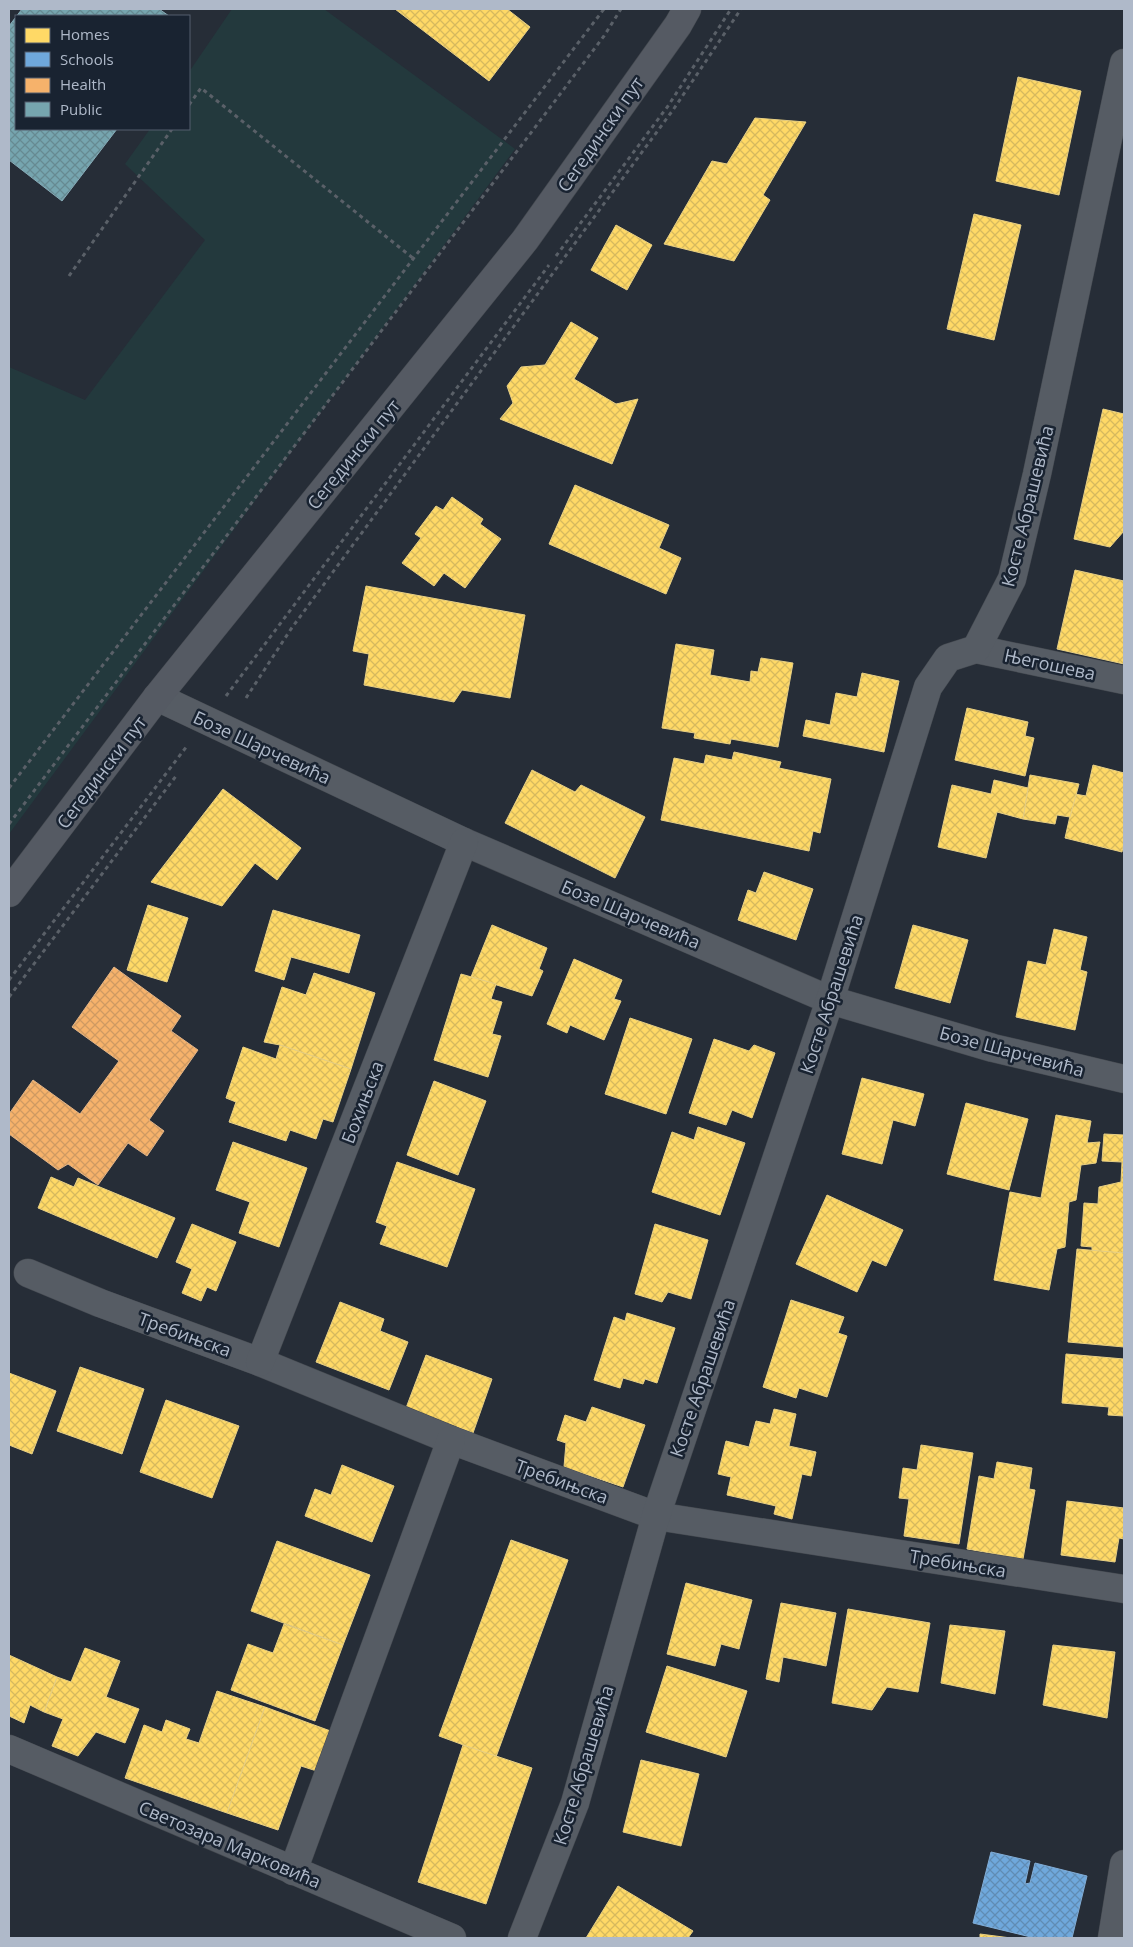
<svg xmlns="http://www.w3.org/2000/svg" width="1133" height="1947" viewBox="0 0 1133 1947" font-family="'Open Sans',sans-serif">
<defs>
<pattern id="homes-cross-hatch" width="8" height="8" patternUnits="userSpaceOnUse" patternTransform="scale(1.25)"><rect width="8" height="8" fill="#ffd966"/><path d="M0 0l8 8M0 8l8-8" fill="none" stroke="#d6b95e"/></pattern>
<pattern id="schools-cross-hatch" width="8" height="8" patternUnits="userSpaceOnUse" patternTransform="scale(1.25)"><rect width="8" height="8" fill="#6fa8dc"/><path d="M0 0l8 8M0 8l8-8" fill="none" stroke="#608cb4"/></pattern>
<pattern id="health-cross-hatch" width="8" height="8" patternUnits="userSpaceOnUse" patternTransform="scale(1.25)"><rect width="8" height="8" fill="#f6b26b"/><path d="M0 0l8 8M0 8l8-8" fill="none" stroke="#cf9a62"/></pattern>
<pattern id="public-cross-hatch" width="8" height="8" patternUnits="userSpaceOnUse" patternTransform="scale(1.25)"><rect width="8" height="8" fill="#76a5af"/><path d="M0 0l8 8M0 8l8-8" fill="none" stroke="#668a92"/></pattern>
</defs>
<rect width="100%" height="100%" fill="#262d37"/>
<path fill="#23393d" d="M232,9H324L515,149L9,834V367L85,400L205,240L125,164L150,129H189V72Z"/>
<g fill="url(#homes-cross-hatch)" stroke="#e7cf84">
<path d="M395,9H507L530,27L489,81Z"/>
<path d="M1018,77L1081,91L1059,195L996,181Z"/>
<path d="M755,118L806,122L763,195L770,200L734,261L664,244L712,161L727,164Z"/>
<path d="M974,214L1021,225L994,340L947,329Z"/>
<path d="M616,225L652,245L627,290L591,270Z"/>
<path d="M571,322L598,338L574,379L616,404L638,399L612,464L500,419L513,403L507,386L521,367L545,365Z"/>
<path d="M1103,409L1124,414V531L1110,547L1074,539Z"/>
<path d="M575,485L669,525L659,548L681,558L666,594L549,544Z"/>
<path d="M452,497L483,519L480,524L501,539L465,588L444,573L434,586L402,563L421,538L415,534L436,506L443,510Z"/>
<path d="M1075,570L1124,581V664L1057,649Z"/>
<path d="M366,586L525,615L510,698L462,690L454,702L364,685L369,654L353,651Z"/>
<path d="M676,644L714,650L710,675L750,682L751,671L758,672L761,658L793,663L778,747L731,739L730,744L694,738L695,733L662,728Z"/>
<path d="M862,673L899,681L884,752L803,736L806,720L830,725L836,693L857,697Z"/>
<path d="M967,708L1028,722L1025,736L1034,738L1025,776L955,760Z"/>
<path d="M734,752L781,762L779,768L831,779L820,833L813,831L809,851L661,820L674,758L704,764L706,755L732,760Z"/>
<path d="M1093,765L1124,773V842L1122,852L1065,838L1075,794L1086,796Z"/>
<path d="M532,770L575,792L581,785L645,817L615,878L505,823Z"/>
<path d="M1030,775L1079,784L1070,817L1057,815L1055,824L1023,819Z"/>
<path d="M994,780L1028,788L1023,819L997,812L986,858L938,847L952,785L991,794Z"/>
<path d="M223,789L301,848L277,880L255,863L222,906L151,882Z"/>
<path d="M764,872L813,889L796,940L738,920L748,890L756,893Z"/>
<path d="M148,905L188,918L167,982L127,970Z"/>
<path d="M273,910L360,935L349,973L291,957L284,980L255,971Z"/>
<path d="M492,925L547,948L539,969L543,971L532,996L471,977Z"/>
<path d="M913,925L968,940L950,1003L895,988Z"/>
<path d="M1054,929L1087,937L1080,970L1087,972L1075,1030L1016,1017L1028,961L1046,965Z"/>
<path d="M574,959L622,980L614,999L621,1001L604,1040L570,1025L567,1033L547,1024Z"/>
<path d="M314,973L375,993L351,1069L280,1045L264,1042L282,987L306,995Z"/>
<path d="M461,974L496,984L491,999L502,1002L492,1034L501,1036L488,1077L434,1060Z"/>
<path d="M630,1018L692,1039L666,1114L605,1094Z"/>
<path d="M714,1039L749,1051L754,1045L775,1053L752,1118L732,1110L726,1125L689,1113Z"/>
<path d="M280,1045L351,1069L333,1122L323,1119L316,1139L290,1130L286,1141L229,1122L236,1102L226,1098L243,1047L276,1059Z"/>
<path d="M862,1078L924,1094L915,1126L893,1120L882,1164L842,1154Z"/>
<path d="M434,1081L486,1101L458,1175L407,1155Z"/>
<path d="M966,1103L1028,1119L1009,1190L947,1174Z"/>
<path d="M1056,1115L1091,1121L1087,1143L1100,1142L1096,1163L1081,1165L1076,1200L1069,1202L1065,1247L1057,1249L1049,1290L994,1280L1010,1192L1041,1198Z"/>
<path d="M698,1127L745,1143L720,1215L652,1192L672,1132L694,1140Z"/>
<path d="M1104,1134L1124,1135V1253L1092,1251V1247L1081,1246L1084,1203L1098,1204L1099,1187L1121,1182L1122,1162L1102,1161Z"/>
<path d="M233,1142L307,1168L279,1247L239,1233L250,1202L216,1190Z"/>
<path d="M397,1162L475,1189L447,1267L380,1244L387,1226L376,1222Z"/>
<path d="M51,1177L74,1187L78,1178L175,1218L157,1258L38,1208Z"/>
<path d="M827,1195L903,1230L886,1266L872,1260L857,1292L796,1264Z"/>
<path d="M192,1224L236,1242L216,1291L207,1287L201,1301L182,1293L192,1269L176,1262Z"/>
<path d="M655,1224L708,1240L691,1299L668,1292L662,1302L635,1294Z"/>
<path d="M1077,1249L1124,1253V1347L1068,1342Z"/>
<path d="M791,1300L844,1317L838,1333L847,1336L827,1397L799,1388L796,1398L763,1387Z"/>
<path d="M340,1302L384,1319L380,1331L408,1342L389,1390L316,1362Z"/>
<path d="M627,1313L675,1328L657,1383L645,1379L643,1384L623,1378L620,1388L594,1380L614,1317L625,1321Z"/>
<path d="M1066,1354L1124,1359V1416L1108,1415L1109,1407L1062,1403Z"/>
<path d="M426,1355L492,1379L473,1433L406,1408Z"/>
<path d="M80,1367L144,1389L122,1454L57,1431Z"/>
<path d="M9,1373L56,1391L32,1454L9,1445Z"/>
<path d="M166,1400L239,1426L212,1498L140,1472Z"/>
<path d="M592,1407L645,1425L623,1487L564,1467L566,1443L557,1440L565,1415L586,1422Z"/>
<path d="M774,1409L796,1414L789,1446L816,1452L811,1476L802,1474L792,1519L774,1514L776,1506L727,1495L731,1477L718,1474L726,1441L749,1447L756,1421L770,1424Z"/>
<path d="M921,1445L973,1453L959,1544L904,1536L909,1499L899,1498L903,1468L917,1470Z"/>
<path d="M997,1462L1032,1468L1029,1489L1035,1490L1023,1559L967,1549L979,1476L994,1479Z"/>
<path d="M342,1465L394,1486L372,1542L305,1516L315,1489L331,1495Z"/>
<path d="M1067,1501L1124,1508V1539L1119,1538L1115,1562L1061,1555Z"/>
<path d="M511,1540L568,1560L496,1757L439,1736Z"/>
<path d="M277,1541L370,1575L343,1645L251,1611Z"/>
<path d="M686,1583L752,1600L739,1649L721,1644L715,1666L667,1654Z"/>
<path d="M781,1603L836,1613L826,1666L783,1657L779,1682L766,1679Z"/>
<path d="M848,1609L930,1623L918,1692L887,1687L872,1710L832,1703Z"/>
<path d="M284,1624L343,1645L315,1721L231,1690L248,1644L273,1653Z"/>
<path d="M950,1625L1005,1631L995,1694L941,1683Z"/>
<path d="M1053,1645L1115,1652L1107,1718L1043,1705Z"/>
<path d="M85,1648L120,1661L106,1697L139,1709L125,1743L96,1732L78,1756L52,1746L63,1719L44,1712L57,1677L71,1682Z"/>
<path d="M9,1655L57,1677L44,1712L30,1705L24,1723L9,1716Z"/>
<path d="M667,1666L747,1691L726,1757L646,1732Z"/>
<path d="M217,1691L265,1707L227,1813L125,1778L144,1725L162,1732L166,1720L190,1729L186,1739L199,1743Z"/>
<path d="M265,1707L336,1733L323,1773L301,1766L278,1830L227,1813Z"/>
<path d="M463,1745L532,1768L486,1904L418,1882Z"/>
<path d="M641,1760L699,1774L681,1846L623,1832Z"/>
<path d="M618,1886L693,1931L688,1938H586Z"/>
<path d="M980,1934L1011,1938H980Z"/>
</g>
<path fill="url(#schools-cross-hatch)" stroke="#82add6" d="M991,1852L1030,1861L1025,1884L1030,1883L1035,1863L1087,1876L1072,1938H1035L973,1923Z"/>
<path fill="url(#health-cross-hatch)" stroke="#e1b487" d="M114,967L181,1016L171,1031L198,1050L149,1120L164,1131L147,1156L128,1143L98,1185L68,1164L58,1170L9,1134V1114L33,1080L80,1114L119,1061L72,1027Z"/>
<path fill="url(#public-cross-hatch)" stroke="#87abb7" d="M22,9H159L169,16H16V129H117L62,201L9,160V26Z"/>
<g fill="none" stroke-linecap="round" stroke-linejoin="round">
<g stroke="#43484f" stroke-width="29">
<g id="street">
<path d="M976,649L1124,680"/>
<path d="M157,697L464,842L830,1000L993,1048L1124,1079"/>
<path d="M28,1273L100,1303L260,1362L451,1440L656,1516L1124,1589"/>
<path d="M260,1362L464,842"/>
<path d="M9,1749L452,1938"/>
<path d="M293,1871L451,1440"/>
<path d="M522,1938L575,1803L656,1516L830,1000L928,687L948,658L976,649L1012,579L1037,474L1124,63"/>
<path d="M1112,1938L1124,1864"/>
</g>
</g>
<g stroke="#43484f" stroke-width="29">
<path id="secondary" d="M9,893L157,697L525,240L678,25L687,9"/>
</g>
<g stroke="#5a6068" stroke-width="3" stroke-dasharray="4 4" stroke-linecap="butt">
<path d="M189,105L201,88L414,259"/>
<path d="M556,256L668,106L731,9"/>
<path d="M69,276L172,129"/>
<path d="M226,696L549,265"/>
<path d="M246,698L291,629L673,110L741,9"/>
<path d="M9,788L604,9"/>
<path d="M9,824L604,36L621,9"/>
<path d="M9,980L187,746"/>
<path d="M9,997L176,776"/>
</g>
<use href="#street" stroke="#565c64" stroke-width="28"/>
<use href="#secondary" stroke="#555a63" stroke-width="28"/>
</g>
<g text-anchor="middle" dominant-baseline="central" stroke-width="5" stroke-linejoin="round" paint-order="stroke">
<g font-size="18" fill="#afb9c9" stroke="#192331">
<text transform="translate(600 134) rotate(-55)">Сегедински пут</text>
<text transform="translate(353 454) rotate(-51)">Сегедински пут</text>
<text transform="translate(1027 506) rotate(-76)">Косте Абрашевића</text>
<text transform="translate(1050 664) rotate(12)">Његошева</text>
<text transform="translate(262 747) rotate(25)">Бозе Шарчевића</text>
<text transform="translate(101 772) rotate(-53)">Сегедински пут</text>
<text transform="translate(631 914) rotate(23)">Бозе Шарчевића</text>
<text transform="translate(831 994) rotate(-72)">Косте Абрашевића</text>
<text transform="translate(1012 1051) rotate(15)">Бозе Шарчевића</text>
<text transform="translate(362 1102) rotate(-69)">Бохињска</text>
<text transform="translate(185 1334) rotate(20)">Требињска</text>
<text transform="translate(702 1378) rotate(-71)">Косте Абрашевића</text>
<text transform="translate(562 1481) rotate(20)">Требињска</text>
<text transform="translate(958 1563) rotate(9)">Требињска</text>
<text transform="translate(583 1765) rotate(-73)">Косте Абрашевића</text>
<text transform="translate(230 1844) rotate(23)">Светозара Марковића</text>
</g>
</g>
<rect width="1133" height="1947" fill="none" stroke="#afb9c9" stroke-width="20"/>
<rect x="15" y="15" width="175" height="115" fill="#192331" stroke="#555f6e"/>
<rect x="25" y="28" width="25" height="15" fill="#ffd966" stroke="#555f6e"/>
<text x="60" y="40" font-size="15" fill="#afb9c9">Homes</text>
<rect x="25" y="52" width="25" height="15" fill="#6fa8dc" stroke="#555f6e"/>
<text x="60" y="65" font-size="15" fill="#afb9c9">Schools</text>
<rect x="25" y="78" width="25" height="15" fill="#f6b26b" stroke="#555f6e"/>
<text x="60" y="90" font-size="15" fill="#afb9c9">Health</text>
<rect x="25" y="102" width="25" height="15" fill="#76a5af" stroke="#555f6e"/>
<text x="60" y="115" font-size="15" fill="#afb9c9">Public</text>
</svg>
